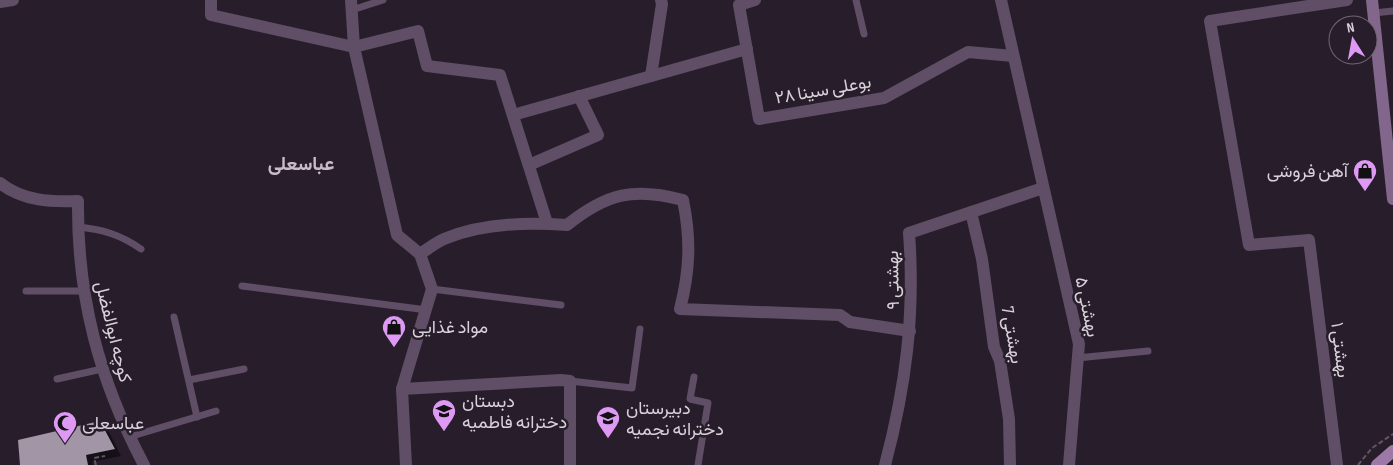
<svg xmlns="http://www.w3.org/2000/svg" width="1393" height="465" viewBox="0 0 1393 465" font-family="'Sofia Sans Condensed',Vazirmatn,sans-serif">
<rect width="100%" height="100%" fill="#281e2b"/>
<path fill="#0007" d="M100,422L108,430L121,456L92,462L93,465H22Z"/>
<path fill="#a296a6" d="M100,421L115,449L86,455L88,465H20L18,440Z"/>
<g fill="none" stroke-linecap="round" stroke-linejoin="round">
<g stroke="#605763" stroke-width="2" stroke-dasharray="5 2.5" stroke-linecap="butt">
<path d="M96,465L94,458L105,456"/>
<path d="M1358,465L1372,448L1393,434"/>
</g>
<g stroke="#5f4e65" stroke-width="7">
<path d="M856,0L864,34"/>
<path d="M352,10L383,0"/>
<path d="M1374,13L1393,11"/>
<path d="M77,227C102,229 121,235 141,249"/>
<path d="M242,286L427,310"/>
<path d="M432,289L561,305"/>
<path d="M26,291H83"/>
<path d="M174,317L197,417"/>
<path d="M1077,358L1148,351"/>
<path d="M694,377L690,399L708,403L698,465"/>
<path d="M57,379L102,369"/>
<path d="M189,380L244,369"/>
<path d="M570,381L632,388L640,329"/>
<path d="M129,437L216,411"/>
</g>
<g stroke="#5f4e65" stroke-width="12">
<path d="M211,0V15L354,47L418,31L427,66L500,75L547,223"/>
<path d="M351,0L354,47L397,235L420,254"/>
<path d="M755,0L739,5L759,119L884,98L968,52L1013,56"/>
<path d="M1001,0L1079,344L1069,465"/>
<path d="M0,2L13,0"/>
<path d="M651,76L662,4L661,0"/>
<path d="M513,115L747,49"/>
<path d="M529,165L598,135L579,96"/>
<path d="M0,183C22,201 51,202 78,201C77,297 99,380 144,465"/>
<path d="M971,212L982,259L994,347L1000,361L1009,419L1010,465"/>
<path d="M420,254C428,249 435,243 444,239C482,223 527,222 567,225C607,193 634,187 683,200C691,239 690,270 680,309L840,315L850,322L910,331"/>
<path d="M402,389L561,380L570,381V465"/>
<path d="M406,465L402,389L432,289L420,254"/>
<path d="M885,465C906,386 915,315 909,233L1043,188"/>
<path d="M1337,465L1309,240L1249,245L1210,21L1347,0"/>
</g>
<path stroke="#82668b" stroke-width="12" d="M1372,0L1393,199"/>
<path stroke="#9c79a7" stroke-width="12" d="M1377,465L1393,451"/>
</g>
<defs>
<g id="shop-pin" transform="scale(1.25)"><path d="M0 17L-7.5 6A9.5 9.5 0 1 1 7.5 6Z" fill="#dd99f3" stroke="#281e2b"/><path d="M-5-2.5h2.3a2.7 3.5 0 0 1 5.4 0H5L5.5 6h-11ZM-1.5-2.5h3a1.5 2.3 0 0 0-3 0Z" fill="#111"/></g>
<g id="school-pin" transform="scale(1.25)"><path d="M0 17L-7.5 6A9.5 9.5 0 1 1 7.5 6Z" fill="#dd99f3" stroke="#281e2b"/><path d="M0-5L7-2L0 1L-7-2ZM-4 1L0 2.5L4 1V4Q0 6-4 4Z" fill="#111"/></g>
<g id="mosque-pin" transform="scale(1.25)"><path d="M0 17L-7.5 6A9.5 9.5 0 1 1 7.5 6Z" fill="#dd99f3" stroke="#281e2b"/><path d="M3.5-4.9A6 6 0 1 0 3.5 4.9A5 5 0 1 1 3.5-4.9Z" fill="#111"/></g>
</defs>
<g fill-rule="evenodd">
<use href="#shop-pin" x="1365" y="171"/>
<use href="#shop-pin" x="394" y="327"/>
<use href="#school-pin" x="444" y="411"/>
<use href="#school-pin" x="608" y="418"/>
<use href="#mosque-pin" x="65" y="423"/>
</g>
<g text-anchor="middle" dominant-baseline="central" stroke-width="5" stroke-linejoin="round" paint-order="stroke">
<g font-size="18" fill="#d8d1da" stroke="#281e2b">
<text transform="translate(823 90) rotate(-10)">بوعلی سینا ۲۸</text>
<text transform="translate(893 280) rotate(-91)">بهشتی ۹</text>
<text transform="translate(1087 307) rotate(78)">بهشتی ۵</text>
<text transform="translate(113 332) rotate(76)">کوچه ابوالفضل</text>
<text transform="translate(1012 335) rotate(80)">بهشتی 7</text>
<text transform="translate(1340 350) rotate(83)">بهشتی ۱</text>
</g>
<g font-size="18" fill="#d8d1da" stroke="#281e2b" text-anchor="start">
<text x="1348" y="171" text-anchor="end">آهن فروشی</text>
<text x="412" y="327">مواد غذایی</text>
<text x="462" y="401">دبستان<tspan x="462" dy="21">دخترانه فاطمیه</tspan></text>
<text x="626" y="408">دبیرستان<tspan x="626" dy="21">دخترانه نجمیه</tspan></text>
<text x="82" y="423">عباسعلی</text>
</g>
<g font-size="19" font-weight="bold" fill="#c8bbcc" stroke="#281e2b">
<text x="301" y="164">عباسعلی</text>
</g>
</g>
<g transform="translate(1353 40) rotate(349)"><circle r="24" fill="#281e2b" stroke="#6e6671"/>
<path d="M0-4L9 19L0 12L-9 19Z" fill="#dd99f3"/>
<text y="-8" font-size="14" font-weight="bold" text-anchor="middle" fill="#d8d1da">N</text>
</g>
</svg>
